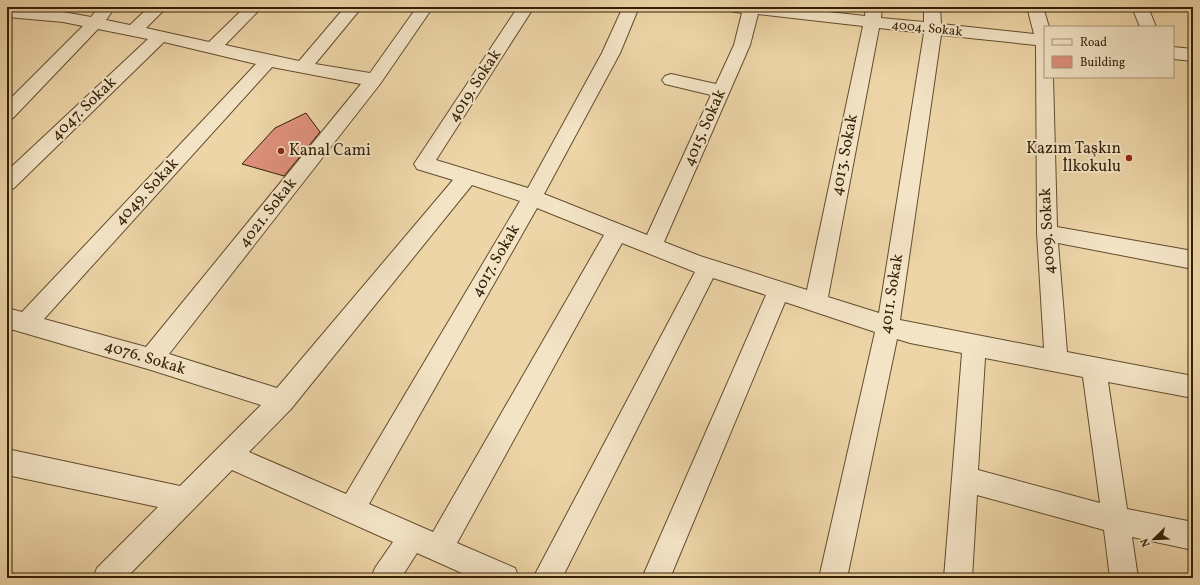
<svg xmlns="http://www.w3.org/2000/svg" width="1200" height="585" viewBox="0 0 1200 585" font-family="Vollkorn,serif">
<rect width="100%" height="100%" fill="#edd5a7"/>
<filter id="stains"><feTurbulence type="fractalNoise" baseFrequency=".005" numOctaves="4"/><feColorMatrix values="0 0 0 0 .2 0 0 0 0 .09 0 0 0 0 .02 0 0 0 .5 -.17"/></filter>
<radialGradient id="worn" r=".72"><stop offset=".6" stop-color="#630" stop-opacity="0"/><stop offset="1" stop-color="#630" stop-opacity=".3"/></radialGradient>
<path fill="#de907c" stroke="#342006" d="M306,113L320,132L284,176L242,164L275,128Z"/>
<g fill="none" stroke-linecap="round" stroke-linejoin="round">
<g stroke="#624d2e" stroke-width="2">
<g id="minor">
<path d="M7,7L63,12L91,17L99,7H115L106,20L130,25L149,7H167L146,28L209,42L245,7H262L225,45L299,61L345,7H362L315,64L370,73L417,7H433L380,84L169,354L277,388L453,180L417,169L414,164L518,7H534L436,160L528,188L602,53L623,7H639L620,53L544,194L647,235L711,95L665,84L662,80L665,76L671,74L716,84L734,45L742,13L731,11L729,7H783L865,16L866,7H882L881,18L924,22V7H940L941,24L1034,34L1027,7H1043L1049,27H1045V77H1053L1057,227L1193,251V269L1058,243L1067,352L1193,376V398L1108,382L1127,509L1193,522V550L1132,537L1138,578H1110L1104,530L977,495L972,578H944L962,353L910,343L897,339L847,578H819L875,332L785,302L670,578H642L766,295L713,278L562,578H533L695,272L622,243L457,543L515,568L519,578H473L417,553L401,578H371L375,568L393,542L232,470L126,578H93L97,568L158,507L7,475V449L180,486L261,405L151,370L7,328V308L22,312L256,64L164,42L14,188L7,191V171L148,39L98,29L13,118L7,119V102L83,26L63,22L7,17ZM758,14L863,26L807,290L700,256L664,242L750,45ZM879,28L924,33L879,313L828,297ZM941,35L1036,45L1037,233L1044,348L900,320ZM272,67L361,84L146,347L44,319ZM472,185L520,201L346,494L249,452L291,409ZM537,208L604,235L433,532L369,504ZM985,358L1083,377L1100,503L978,470Z"/>
<path d="M1132,7H1148L1156,27H1140Z"/>
<path d="M1173,47L1193,49V61L1173,59Z"/>
</g>
</g>
<use href="#minor" fill="#f3e4c6" fill-rule="evenodd"/>
</g>
<g fill="#8f2418" stroke="#f3e4c6" stroke-width="1.5">
<circle cx="281" cy="151" r="4"/>
<circle cx="1129" cy="158" r="4"/>
</g>
<g text-anchor="middle" dominant-baseline="central" stroke-width="4" stroke-linejoin="round" paint-order="stroke">
<g font-size="13" fill="#342006" stroke="#f3e4c6">
<text transform="translate(927 29) rotate(6)">4004. Sokak</text>
</g>
<g font-size="16" fill="#342006" stroke="#f3e4c6">
<text transform="translate(475 86) rotate(-57)">4019. Sokak</text>
<text transform="translate(84 109) rotate(-44)">4047. Sokak</text>
<text transform="translate(705 128) rotate(-66)">4015. Sokak</text>
<text transform="translate(845 155) rotate(-79)">4013. Sokak</text>
<text transform="translate(147 192) rotate(-47)">4049. Sokak</text>
<text transform="translate(268 213) rotate(-52)">4021. Sokak</text>
<text transform="translate(1048 231) rotate(-93)">4009. Sokak</text>
<text transform="translate(496 261) rotate(-60)">4017. Sokak</text>
<text transform="translate(892 294) rotate(-81)">4011. Sokak</text>
<text transform="translate(145 358) rotate(17)">4076. Sokak</text>
</g>
<g font-size="16" fill="#342006" stroke="#f3e4c6" text-anchor="end">
<text x="1121" y="149">Kazım Taşkın<tspan x="1121" dy="18">İlkokulu</tspan></text>
<text x="289" y="151" text-anchor="start">Kanal Cami</text>
</g>
</g>
<rect width="1200" height="585" fill="none" stroke="#edd5a7" stroke-width="24"/>
<rect x="8" y="8" width="1184" height="569" fill="none" stroke="#342006" stroke-width="2"/>
<rect x="12" y="12" width="1176" height="561" fill="none" stroke="#342006"/>
<rect x="1044" y="26" width="130" height="52" fill="#f3e4c6" stroke="#a79679"/>
<rect x="1052" y="39" width="20" height="6" fill="#f3e4c6" stroke="#a79679"/>
<text x="1080" y="46" font-size="12" fill="#342006">Road</text>
<rect x="1052" y="56" width="20" height="12" fill="#de907c" stroke="#a79679"/>
<text x="1080" y="66" font-size="12" fill="#342006">Building</text>
<g transform="translate(1154 539) rotate(247)" stroke="#f3e4c6" stroke-width="3" paint-order="stroke">
<path d="M0-3L7 15L0 10L-7 15Z" fill="#342006"/>
<text y="-6" font-size="11" font-weight="bold" text-anchor="middle" fill="#342006">N</text>
</g>
<rect width="100%" height="100%" filter="url(#stains)"/>
<rect width="100%" height="100%" fill="url(#worn)"/>
</svg>
